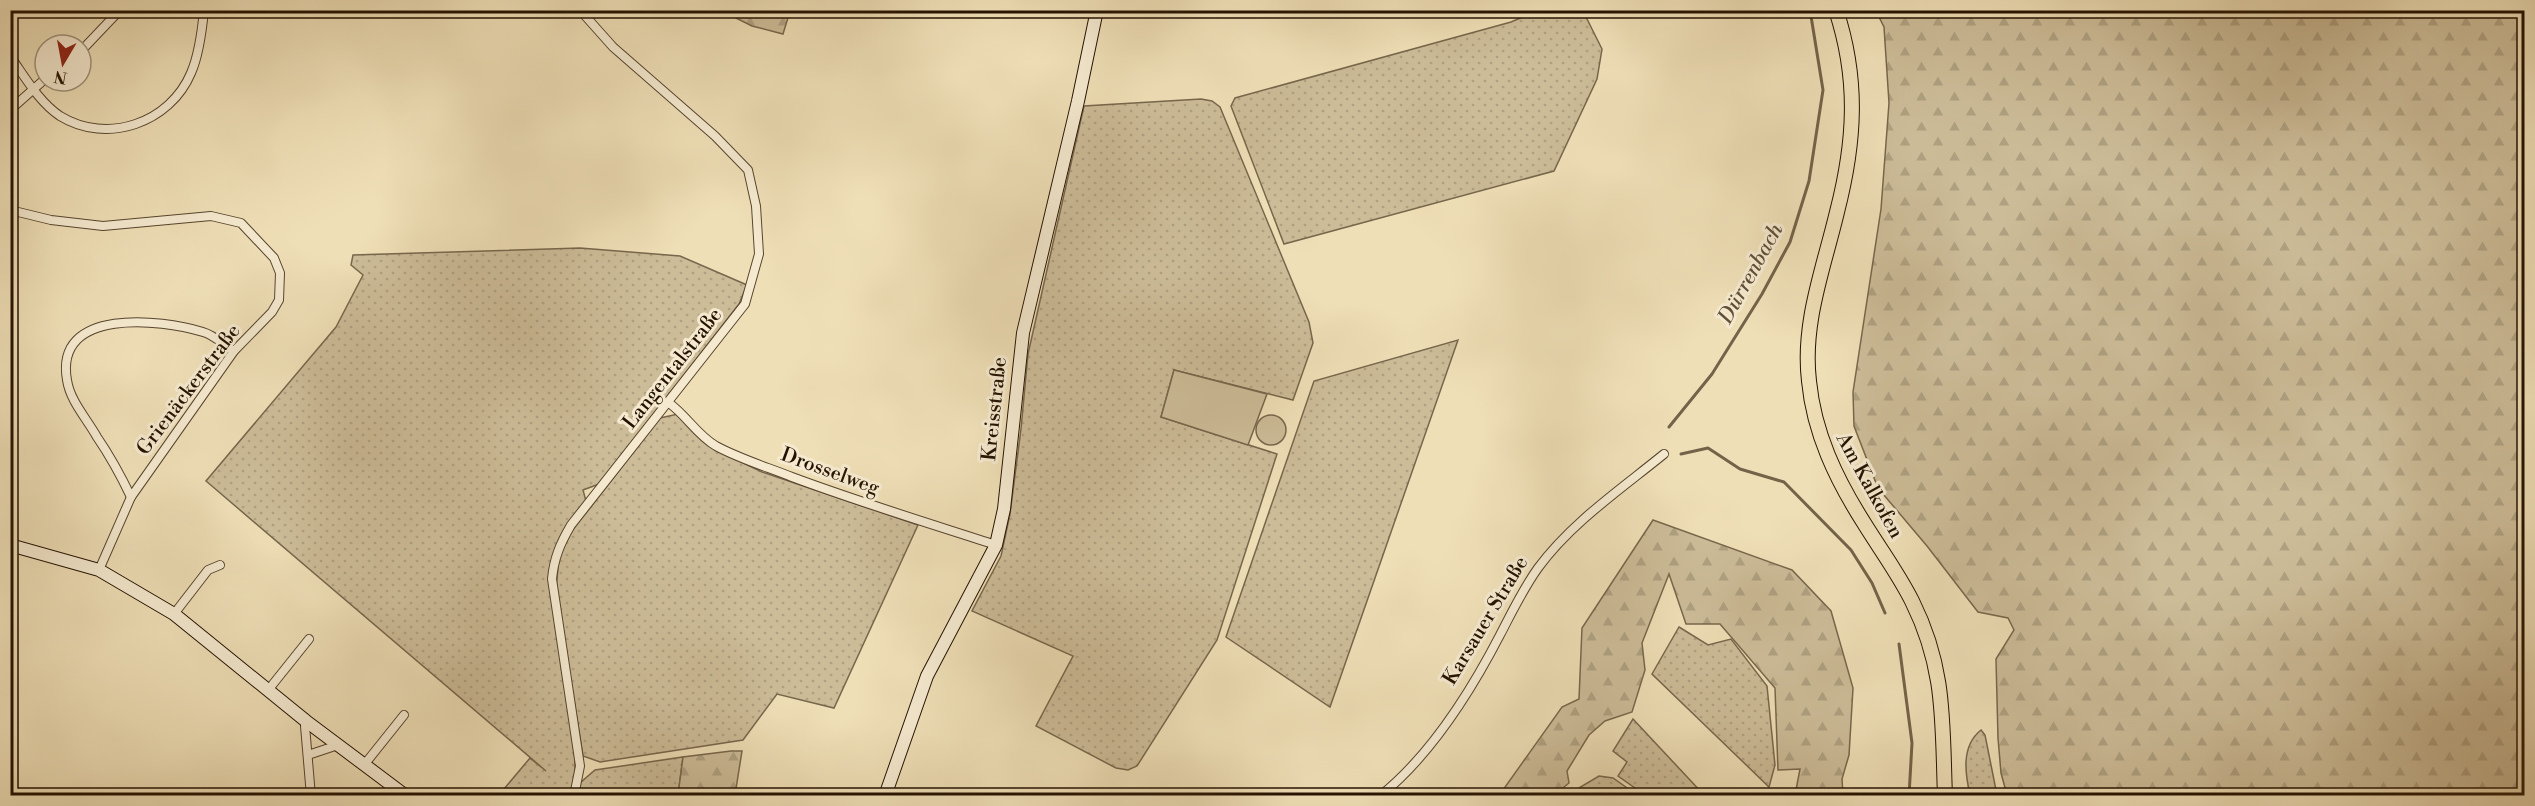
<svg xmlns="http://www.w3.org/2000/svg" width="2535" height="806" viewBox="0 0 2535 806" font-family="'Libre Bodoni',serif">
<defs>
<pattern id="grass-dots" width="8" height="8" patternUnits="userSpaceOnUse" patternTransform="scale(1.5)"><rect width="8" height="8" fill="#ccbc98"/><path d="M2 2h.1M6 6h.1" fill="none" stroke="#afa181" stroke-width="1.8" stroke-linecap="round"/></pattern>
<pattern id="forest-firs" width="22" height="20" patternUnits="userSpaceOnUse" patternTransform="scale(1.5)"><rect width="22" height="20" fill="#ccbc98"/><path d="M5 1l3.5 6h-7zM16 11l3.5 6h-7z" fill="#afa181"/></pattern>
</defs>
<rect width="100%" height="100%" fill="#efdfb7"/>
<filter id="stains"><feTurbulence type="fractalNoise" baseFrequency=".00333" numOctaves="4"/><feColorMatrix values="0 0 0 0 .2 0 0 0 0 .09 0 0 0 0 .02 0 0 0 .5 -.17"/></filter>
<radialGradient id="worn" r=".72"><stop offset=".6" stop-color="#630" stop-opacity="0"/><stop offset="1" stop-color="#630" stop-opacity=".3"/></radialGradient>
<g fill="url(#grass-dots)" stroke="#78674c" stroke-width="1.5">
<path d="M1537,11H1583L1602,49L1597,79L1554,171L1284,244L1231,106L1235,98L1511,22Z"/>
<path d="M1201,99L1212,101L1220,107L1309,322L1313,343L1293,400L1174,370L1161,417L1277,454L1217,640L1137,766L1128,770L1116,768L1036,726L1073,656L972,611L1001,556L1010,514L1021,429L1028,354L1084,106Z"/>
<path d="M580,248L680,256L747,285L739,304L599,484L583,490L586,501C571,521 556,540 551,565L575,759V782L571,795H511L504,789L530,758L546,771L206,481L336,327L363,275L351,265L353,255Z"/>
<path d="M1458,340L1330,707L1226,637L1314,381Z"/>
<path d="M678,414L714,449L762,472L918,525L834,708L777,694L743,740L600,762L583,756L556,589L559,558L568,536L660,418Z"/>
<path d="M1679,627L1708,645L1731,639L1767,686L1775,765L1769,787L1652,674Z"/>
<path d="M1633,719L1704,795H1645L1618,776L1627,762L1613,751Z"/>
<path d="M1981,730L1985,735L1997,795H1970C1965,773 1961,746 1981,730Z"/>
<path d="M683,757L678,795L577,796L580,783L595,770Z"/>
<path d="M1599,776L1613,778L1637,795H1567Z"/>
</g>
<g fill="url(#forest-firs)" stroke="#78674c" stroke-width="1.5">
<path d="M722,11H790L783,34L752,26Z"/>
<path d="M1876,11H2524V795H2007L2001,773L1998,738L1996,659L2014,630L2008,618L1978,612L1927,546L1878,488L1854,426L1853,392L1881,209L1889,103L1884,27Z"/>
<path d="M1653,520L1792,570L1831,611L1853,688L1849,755L1842,779L1843,795H1795L1800,769L1778,770L1775,688L1720,624H1686L1669,574L1642,643L1645,670L1632,712L1605,721L1589,735L1567,771L1569,783L1554,795H1504L1503,790L1562,707L1579,699L1582,628Z"/>
<path d="M731,751H742L735,795H678L683,757Z"/>
</g>
<g fill="#ccbc98" stroke="#78674c" stroke-width="1.5">
<path d="M1174,370L1267,394L1248,445L1161,417Z"/>
<circle cx="1271" cy="430" r="15"/>
</g>
<g fill="none" stroke-linecap="round" stroke-linejoin="round">
<g stroke="#746349" stroke-width="3">
<path d="M1669,427L1712,374L1762,294L1790,242L1809,181L1823,90L1810,10"/>
<path d="M1681,454L1708,448L1740,469L1784,482L1851,550L1872,583L1885,613"/>
<path d="M1899,644L1912,743L1909,796"/>
</g>
<g stroke="#57452e" stroke-width="10">
<g id="street">
<path d="M81,51L120,10"/>
<path d="M10,56C25,77 39,102 60,116C107,145 170,123 191,73C199,55 202,31 204,10"/>
<path d="M10,110L45,79"/>
<path d="M10,210L51,220L103,226L211,216L241,223L274,258L280,273L279,300L272,312L234,351L131,497L99,570"/>
<path d="M669,403C686,415 697,435 716,446C740,459 767,467 792,477C859,502 928,523 996,545"/>
<path d="M131,497C121,476 110,456 97,437C87,419 70,401 67,380C54,307 161,319 203,332C214,335 224,345 234,351"/>
<path d="M174,614L208,570L220,565"/>
<path d="M269,689L309,639"/>
<path d="M306,721L305,726L311,796"/>
<path d="M308,755L338,745"/>
<path d="M364,765L404,715"/>
<path d="M574,796L580,766L552,579C554,558 560,544 571,525L745,304L759,254L756,206L748,170L715,136L613,47L580,10"/>
<path d="M1380,796C1430,756 1471,691 1500,635C1512,612 1523,589 1538,568C1571,523 1621,489 1664,454"/>
</g>
</g>
<g stroke="#241201" stroke-width="14">
<g id="secondary">
<path d="M10,545L99,570L174,614L306,721L406,796"/>
<path d="M885,796L927,676L996,545L1004,509L1023,333L1078,101L1097,10"/>
</g>
</g>
<g stroke="#241201" stroke-width="16">
<path id="primary" d="M1836,10C1859,80 1855,142 1837,212C1824,267 1802,323 1809,381C1814,433 1836,479 1864,523C1880,549 1898,573 1912,601C1946,669 1942,722 1945,796"/>
</g>
<use href="#street" stroke="#f5ead0" stroke-width="8"/>
<use href="#secondary" stroke="#f5ead0" stroke-width="12"/>
<use href="#primary" stroke="#efdfb7" stroke-width="14"/>
</g>
<g text-anchor="middle" dominant-baseline="central" stroke-width="6" stroke-linejoin="round" paint-order="stroke">
<g font-size="20" fill="#241201" stroke="#f5ead0">
<text transform="translate(673 369) rotate(-52)">Langentalstraße</text>
<text transform="translate(189 390) rotate(-53)">Grienäckerstraße</text>
<text transform="translate(995 409) rotate(-84)">Kreisstraße</text>
<text transform="translate(830 472) rotate(20)">Drosselweg</text>
<text transform="translate(1869 486) rotate(61)">Am Kalkofen</text>
<text transform="translate(1486 621) rotate(-59)">Karsauer Straße</text>
</g>
<g font-size="21" font-style="italic" fill="#604f37" stroke="#f5ead0">
<text transform="translate(1751 274) rotate(-61)">Dürrenbach</text>
</g>
</g>
<rect width="2535" height="806" fill="none" stroke="#efdfb7" stroke-width="36"/>
<rect x="12" y="12" width="2511" height="782" fill="none" stroke="#241201" stroke-width="3"/>
<rect x="18" y="18" width="2499" height="770" fill="none" stroke="#241201" stroke-width="1.5"/>
<g transform="translate(63 63) rotate(190)"><circle r="28" fill="#f5ead0" stroke="#a1947d" stroke-width="1.5"/>
<path d="M0-4.5L10 22L0 15L-10 22Z" fill="#8f2418"/>
<text y="-9" font-size="16" font-weight="bold" text-anchor="middle" fill="#241201">N</text>
</g>
<rect width="100%" height="100%" filter="url(#stains)"/>
<rect width="100%" height="100%" fill="url(#worn)"/>
</svg>
